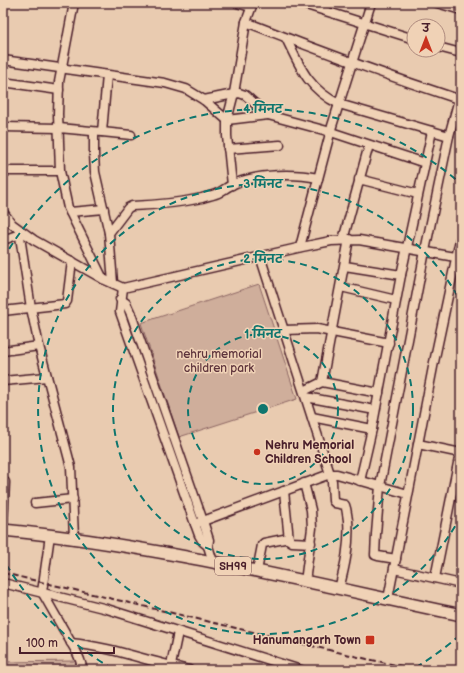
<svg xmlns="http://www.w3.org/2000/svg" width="464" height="673" viewBox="0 0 464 673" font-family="'Balsamiq Sans','Playpen Sans Deva',sans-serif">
<rect width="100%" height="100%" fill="#e9cbb0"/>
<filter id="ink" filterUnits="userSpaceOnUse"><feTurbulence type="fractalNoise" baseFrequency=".025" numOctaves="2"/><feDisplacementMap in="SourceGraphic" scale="8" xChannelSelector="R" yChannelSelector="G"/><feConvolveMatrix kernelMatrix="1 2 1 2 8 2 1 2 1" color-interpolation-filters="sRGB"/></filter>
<g filter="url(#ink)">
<g fill="#cfae9b" stroke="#8c6663">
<path d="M259,284L297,399L179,437L141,323Z"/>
<path d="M76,661L75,670H3V662Z"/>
</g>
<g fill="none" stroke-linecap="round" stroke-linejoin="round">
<g stroke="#4a1f2b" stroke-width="11">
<g id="minor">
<path d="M74,3L59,82L58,114L60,171L68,208L103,279"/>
<path d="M237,3L251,7"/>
<path d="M253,3L246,22C317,50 388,76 461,100"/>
<path d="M300,3L414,39"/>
<path d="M437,3L461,10"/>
<path d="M286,38C300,67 308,89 339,104L449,136"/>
<path d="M438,47L461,53"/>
<path d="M3,60L165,83L186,89L204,100L227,120L268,115"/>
<path d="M3,82L59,90"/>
<path d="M204,100L239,93L245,95L268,115L331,132L425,163"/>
<path d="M3,127L59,128L102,132L107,75"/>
<path d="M94,132V154L95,172L109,233"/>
<path d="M102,132L131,135"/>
<path d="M228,149L280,145"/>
<path d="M3,171H60"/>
<path d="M359,179L418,194"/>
<path d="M232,185L227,136V120L234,93L246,22"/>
<path d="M3,212L12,224L34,240L103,279L123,288L302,247L331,241L359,240L461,258"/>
<path d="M70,212L104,209"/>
<path d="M19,230L31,308L39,346L71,467L74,538"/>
<path d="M3,240L20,234"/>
<path d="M343,240L369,145"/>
<path d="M300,247L332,126L371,3"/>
<path d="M260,256L330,474H337L408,494"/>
<path d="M345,266L401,275"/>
<path d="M113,283L109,233L128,208L132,206C156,205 179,203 202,198C208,196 215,195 220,192C225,189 230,185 236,183C259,174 294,173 318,178"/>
<path d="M341,287L396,300"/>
<path d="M123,288L120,312L195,524L199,535L203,542L208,546L213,562"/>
<path d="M120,299L126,303L131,314L203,521L209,540L208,546"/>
<path d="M3,311L65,304L67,301L72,261"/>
<path d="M284,330L317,329L389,343"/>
<path d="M3,351L39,346"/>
<path d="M3,381L47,377"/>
<path d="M322,382L379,393"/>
<path d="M304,391L322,382L349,239"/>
<path d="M306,397L375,410"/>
<path d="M312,417L372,429"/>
<path d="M418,444L461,453"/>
<path d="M360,481L372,429L401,275L432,131"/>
<path d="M304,483L311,510L312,528L305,582"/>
<path d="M284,491L289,540L292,542L311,543"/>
<path d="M35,503L73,499"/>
<path d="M195,524L330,474L332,481L333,501L335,503L345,505C347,510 347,515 348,520C350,544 345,566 339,589"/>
<path d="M3,528L5,482"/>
<path d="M50,535L42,592L77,653L80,660L83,670"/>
<path d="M396,559L378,556L375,555L376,534L380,486L425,251L449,136L459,99"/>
<path d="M394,569L461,584"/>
<path d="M257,571L262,545L264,543L289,538"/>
<path d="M435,578L460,453"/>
<path d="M3,583L107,609L301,670"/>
<path d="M388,599L433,367L461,235"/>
<path d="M71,643C112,647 149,662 189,670"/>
<path d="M170,670L178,632"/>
</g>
</g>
<g stroke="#4a1f2b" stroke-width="14">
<path id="major" d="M3,530C158,545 309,583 461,615"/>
</g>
<use href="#minor" stroke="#f0d2b6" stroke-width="8"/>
<use href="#major" stroke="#f0d2b6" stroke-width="11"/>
<path stroke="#4a1f2b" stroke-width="2" stroke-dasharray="6 3" stroke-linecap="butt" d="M3,573L367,659L420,670"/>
</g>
</g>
<g fill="none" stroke="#0f766e" stroke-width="2" stroke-dasharray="7 5">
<circle cx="263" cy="409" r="75"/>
<circle cx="263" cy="409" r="150"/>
<path d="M461 516A225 225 0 1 1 461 302"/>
<path d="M460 635A300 300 0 0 1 413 669M113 669A300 300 0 0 1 3 559M3 259A300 300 0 0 1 460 183"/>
</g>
<g fill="#c8321e" stroke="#f0d2b6" stroke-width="1.5">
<circle cx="257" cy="452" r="4"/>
<rect x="365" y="635" width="10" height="10" rx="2"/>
</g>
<g text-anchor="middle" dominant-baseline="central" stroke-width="3" stroke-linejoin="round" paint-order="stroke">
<rect fill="#f0d2b6" stroke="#7c5555" stroke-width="1" x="215" y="557" width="36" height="18" rx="3"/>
<g font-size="11" font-weight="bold" fill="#4a1f2b">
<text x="233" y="566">SH99</text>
</g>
<g font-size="12" fill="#5e343c" stroke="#f0d2b6">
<text x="219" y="354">nehru memorial<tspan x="219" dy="14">children park</tspan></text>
</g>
<g font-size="12" font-weight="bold" fill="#4a1f2b" stroke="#f0d2b6" text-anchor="start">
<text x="265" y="445">Nehru Memorial<tspan x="265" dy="14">Children School</tspan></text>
<text x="361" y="640" text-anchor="end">Hanumangarh Town</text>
</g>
</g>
<circle cx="263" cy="409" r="6" fill="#0f766e" stroke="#f0d2b6" stroke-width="2"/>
<g font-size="12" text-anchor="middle" font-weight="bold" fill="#0f766e" stroke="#f0d2b6" stroke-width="3" stroke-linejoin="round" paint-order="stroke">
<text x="263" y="113">4 मिनट</text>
<text x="263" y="188">3 मिनट</text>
<text x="263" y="263">2 मिनट</text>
<text x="263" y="338">1 मिनट</text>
</g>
<rect width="464" height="673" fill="none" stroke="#f0d2b6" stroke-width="16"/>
<rect x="8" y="8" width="448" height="657" fill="none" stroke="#4a1f2b" stroke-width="1.5" filter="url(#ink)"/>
<g transform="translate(426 38)"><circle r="19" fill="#f0d2b6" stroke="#ae8a7e"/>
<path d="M0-3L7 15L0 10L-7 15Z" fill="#c8321e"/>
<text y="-6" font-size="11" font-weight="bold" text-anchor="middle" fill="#4a1f2b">उ</text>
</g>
<path d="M20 647v6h94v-6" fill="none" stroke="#4a1f2b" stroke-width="2"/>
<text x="26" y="647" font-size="12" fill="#4a1f2b" stroke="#f0d2b6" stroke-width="3" paint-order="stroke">100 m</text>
</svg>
